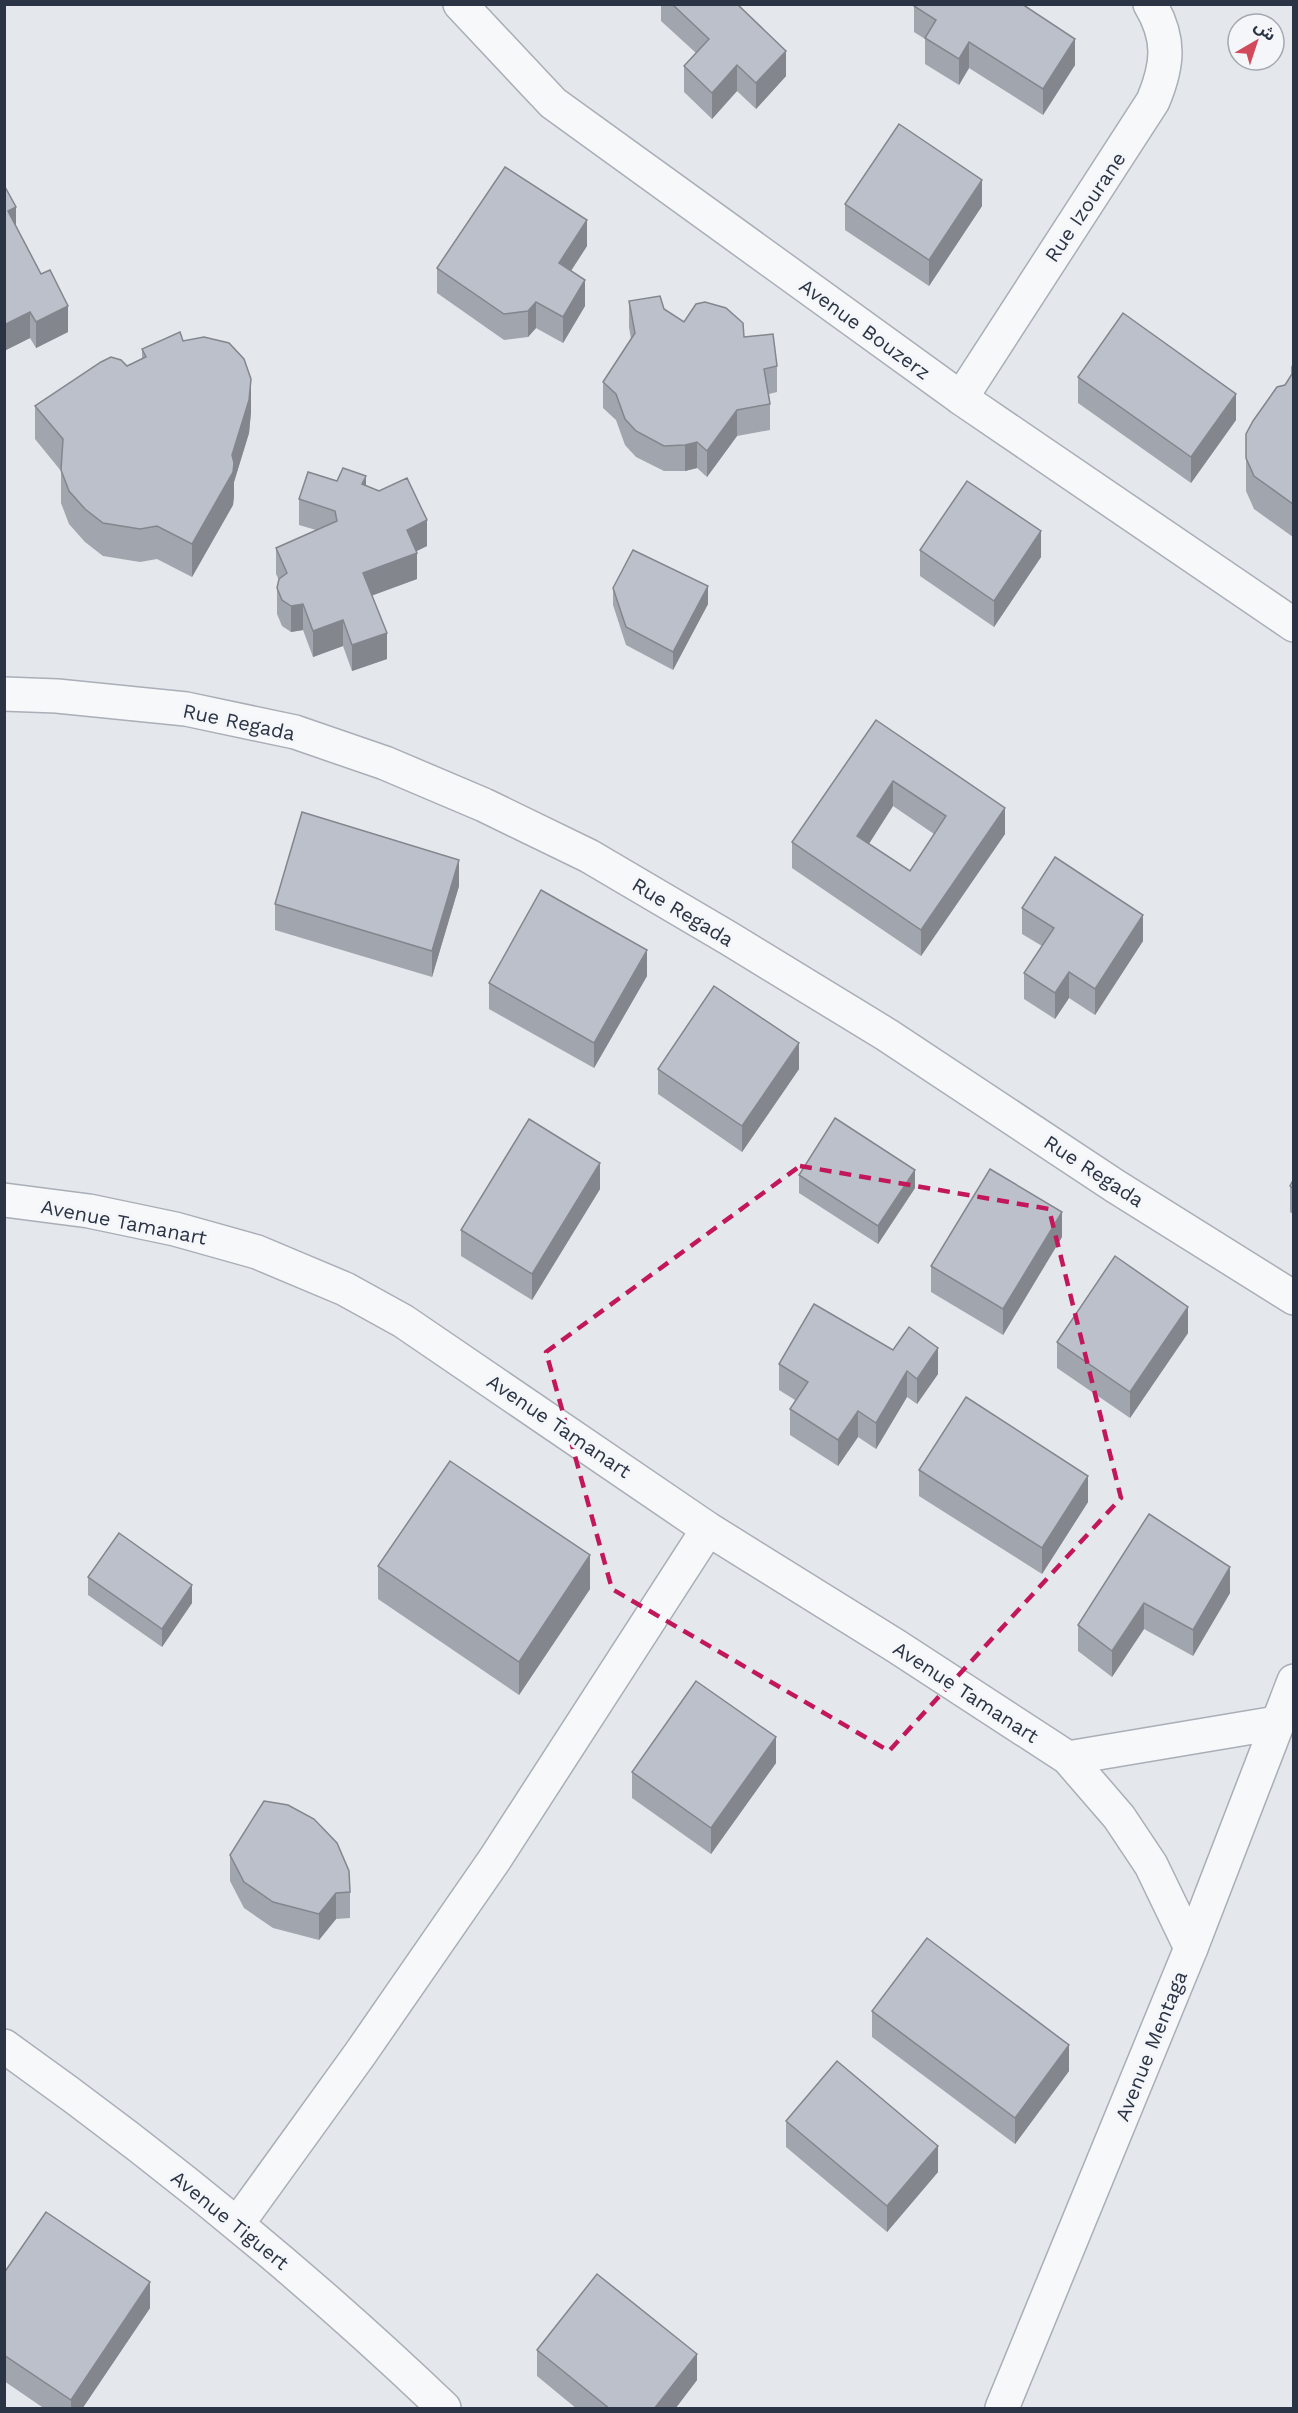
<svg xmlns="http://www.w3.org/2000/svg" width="1298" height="2413" viewBox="0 0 1298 2413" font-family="'Work Sans','Noto Sans Arabic',sans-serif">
<rect width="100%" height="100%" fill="#e4e7ec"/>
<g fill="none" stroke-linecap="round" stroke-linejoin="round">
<g stroke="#a9aeb7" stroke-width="36">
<g id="street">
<path d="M460,4L553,103L961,398L1294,625"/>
<path d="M961,398L1153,101C1168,65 1171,39 1150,4"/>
<path d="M4,694L57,696L186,709L295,732L385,763L484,805L589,856L730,939L887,1035L1115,1186L1294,1298"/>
<path d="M4,1200L89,1211L175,1229L257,1252L345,1289L403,1321L708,1529L896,1646L1068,1758L1119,1817L1151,1865L1191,1948"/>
<path d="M1068,1758L1276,1723"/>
<path d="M4,2046C159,2156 307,2277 444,2408"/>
<path d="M238,2223L360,2054L495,1859L708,1529"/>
<path d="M1002,2408L1191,1948L1294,1681"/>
</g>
</g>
<use href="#street" stroke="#f7f8fa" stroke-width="33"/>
</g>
<g fill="#a1a5ae" fill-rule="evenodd">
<path d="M661,4H737L786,76L756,109L737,91L712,119L684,92V66L696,53L661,21Z"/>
<path d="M914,6L1075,65L1043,115L969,68L959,85L925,64V39L914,32Z"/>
<path d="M4,185L16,226L68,332L36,348L30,338L4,351Z"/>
<path d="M845,204L982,206L929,286L845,230Z"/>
<path d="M587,246L571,271L585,306L563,343L536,328L528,337L504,340L437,293V268Z"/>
<path d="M629,301L664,309L684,322L744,337L777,366V392L769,394L770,404V430L737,436L707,477L697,468L685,471H664L636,457L625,445L616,420L603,408V382L631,339L629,327Z"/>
<path d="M183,341L251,412L249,433L234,482V496L233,505L192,577L157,559L140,562L103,556L85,542L69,524L61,503V471L35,439V406L127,366L142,358V349Z"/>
<path d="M1293,365V537L1254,509L1246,491V434L1285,385L1292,375Z"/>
<path d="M1078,377L1236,420L1191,483L1078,403Z"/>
<path d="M337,481L366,486L427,546L416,551L417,579L372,595L387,659L352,671L343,646L313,657L303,630L291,632L282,626L277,614V588L279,580L276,574V548L316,530L299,525V499Z"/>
<path d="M920,550L1041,557L994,627L920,576Z"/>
<path d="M613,588L708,604L673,670L626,645L613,605Z"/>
<path d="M876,720L1005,834L921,956L792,868V842ZM893,806L934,834L910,871L869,844Z"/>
<path d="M459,886L432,977L275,930V904Z"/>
<path d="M1022,908L1143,941L1095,1015L1069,998L1055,1019L1024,999V973L1042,946L1022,934Z"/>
<path d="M647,976L594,1068L489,1009V983Z"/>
<path d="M658,1069H799L742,1152L658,1094Z"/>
<path d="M799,1175L915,1188L878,1244L799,1193Z"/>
<path d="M1293,1180V1214L1290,1212V1186Z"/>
<path d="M600,1189L532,1300L461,1256V1230Z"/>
<path d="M1062,1237L1003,1335L931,1292V1266Z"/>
<path d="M1188,1333L1130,1418L1057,1368V1342Z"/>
<path d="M893,1350L938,1374L917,1404L907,1397L876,1449L858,1437L838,1466L790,1435V1409L795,1400L779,1390V1364Z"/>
<path d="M919,1470L1088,1502L1042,1574L919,1496Z"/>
<path d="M1149,1514L1230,1593L1193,1656L1144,1629L1112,1677L1078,1651V1625Z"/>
<path d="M378,1566L590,1589L519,1695L378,1599Z"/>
<path d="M88,1577L192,1603L162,1647L88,1595Z"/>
<path d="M776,1763L711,1854L632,1798V1772Z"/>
<path d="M230,1855L350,1892V1918L336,1919L319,1940L273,1928L244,1908L230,1881Z"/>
<path d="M872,2011L1069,2071L1015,2144L872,2037Z"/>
<path d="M786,2121L938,2172L887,2232L786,2147Z"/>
<path d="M4,2273L150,2308L82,2409H45L4,2381Z"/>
<path d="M537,2350L697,2380L675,2409H577L537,2376Z"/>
</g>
<g fill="#83868d">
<path d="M1075,39V65L1043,115V89Z"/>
<path d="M969,42V68L959,85V59Z"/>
<path d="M786,51V76L756,109V83Z"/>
<path d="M737,65V91L712,119V93Z"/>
<path d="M982,180V206L929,286V260Z"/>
<path d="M16,207V233L8,211Z"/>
<path d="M587,220V246L559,289V263Z"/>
<path d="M585,280V306L563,343V317Z"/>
<path d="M536,302V328L528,337V311Z"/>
<path d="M68,306V332L36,348V322Z"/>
<path d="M30,312V338L4,351V325Z"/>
<path d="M251,379V412L249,433L234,482V496L233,505L192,577V544L232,455Z"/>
<path d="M1236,394V420L1191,483V457Z"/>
<path d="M737,410V436L707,477V451Z"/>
<path d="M697,442V468L685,471V445Z"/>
<path d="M366,476V502L362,484Z"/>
<path d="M427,520V546L407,556V530Z"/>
<path d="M1041,531V557L994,627V601Z"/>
<path d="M417,553V579L363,599V573Z"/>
<path d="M708,586V604L673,670V652Z"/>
<path d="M303,604V630L291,632V606Z"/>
<path d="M343,620V646L313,657V631Z"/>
<path d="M387,633V659L352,671V645Z"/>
<path d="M893,781V806L857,862V836Z"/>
<path d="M1005,808V834L921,956V930Z"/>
<path d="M459,860V886L432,977V951Z"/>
<path d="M1143,915V941L1095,1015V989Z"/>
<path d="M647,950V976L594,1068V1043Z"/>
<path d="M1069,972V998L1055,1019V993Z"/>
<path d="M799,1043V1069L742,1152V1126Z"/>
<path d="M600,1163V1189L532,1300V1274Z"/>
<path d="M915,1170V1188L878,1244V1226Z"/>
<path d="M1062,1212V1237L1003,1335V1309Z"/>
<path d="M1188,1307V1333L1130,1418V1392Z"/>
<path d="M938,1348V1374L917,1404V1379Z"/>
<path d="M907,1371V1397L876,1449V1423Z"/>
<path d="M858,1411V1437L838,1466V1440Z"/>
<path d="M1088,1476V1502L1042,1574V1548Z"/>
<path d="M590,1555V1589L519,1695V1662Z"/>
<path d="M1230,1567V1593L1193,1656V1630Z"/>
<path d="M192,1585V1603L162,1647V1629Z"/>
<path d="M1144,1603V1629L1112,1677V1651Z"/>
<path d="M776,1737V1763L711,1854V1828Z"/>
<path d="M336,1893V1919L319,1940V1914Z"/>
<path d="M1069,2045V2071L1015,2144V2118Z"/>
<path d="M938,2146V2172L887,2232V2206Z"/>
<path d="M150,2282V2308L82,2409H71V2400Z"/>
<path d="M697,2354V2380L675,2409H654Z"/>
</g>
<g fill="#bbc0ca" stroke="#83868d" stroke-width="1.5" fill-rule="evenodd">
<path d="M672,4H737L786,51L756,83L737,65L712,93L684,66L709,39Z"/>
<path d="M915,4H1022L1075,39L1043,89L969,42L959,59L925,38L936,20L914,6Z"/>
<path d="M899,124L982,180L929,260L845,204Z"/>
<path d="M505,167L587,220L559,263L585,280L563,317L536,302L528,311L504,314L437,268Z"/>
<path d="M4,185L16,207L8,211L41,274L50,270L68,306L36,322L30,312L4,325Z"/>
<path d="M660,296L664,309L684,322L696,304L705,302L726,308L743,323L744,337L773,334L777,366L764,369L770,404L737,410L707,451L697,442L685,445L664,446L636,431L625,419L616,394L603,382L635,333L629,301Z"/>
<path d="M1123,313L1236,394L1191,457L1078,377Z"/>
<path d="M180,332L183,341L204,337L229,343L244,359L251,379L249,400L232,455L234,463L233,472L192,544L157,526L140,529L103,523L85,509L69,491L61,470L63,439L35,406L101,362L111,357L121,360L127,366L146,357L142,349Z"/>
<path d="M1293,365V504L1254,476L1246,458V434L1253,421L1277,387L1285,385L1292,374V367Z"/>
<path d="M343,468L366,476L362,484L379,491L407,478L427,520L407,530L417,553L363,573L387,633L352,645L343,620L313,631L303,604L291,606L282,600L277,588L279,579L287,573L276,548L337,521L335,511L299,499L308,472L337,481Z"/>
<path d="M967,481L1041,531L994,601L920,550Z"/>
<path d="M633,550L708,586L673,652L626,627L613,588Z"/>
<path d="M876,720L1005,808L921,930L792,842ZM893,781L946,816L910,871L857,836Z"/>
<path d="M302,812L459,860L432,951L275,904Z"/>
<path d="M1055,857L1143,915L1095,989L1069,972L1055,993L1024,973L1054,928L1022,908Z"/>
<path d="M541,890L647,950L594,1043L489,983Z"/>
<path d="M714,986L799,1043L742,1126L658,1069Z"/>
<path d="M835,1118L915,1170L878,1226L799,1175Z"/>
<path d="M529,1119L600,1163L532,1274L461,1230Z"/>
<path d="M990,1169L1062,1212L1003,1309L931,1266Z"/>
<path d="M1293,1180V1188L1290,1186Z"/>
<path d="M1115,1256L1188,1307L1130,1392L1057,1342Z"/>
<path d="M814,1304L893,1350L909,1327L938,1348L917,1379L907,1371L876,1423L858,1411L838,1440L790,1409L808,1382L779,1364Z"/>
<path d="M966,1397L1088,1476L1042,1548L919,1470Z"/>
<path d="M450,1461L590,1555L519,1662L378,1566Z"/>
<path d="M1149,1514L1230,1567L1193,1630L1144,1603L1112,1651L1078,1625Z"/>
<path d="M119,1533L192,1585L162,1629L88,1577Z"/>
<path d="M696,1681L776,1737L711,1828L632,1772Z"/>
<path d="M264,1801L288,1805L314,1819L337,1843L349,1871L350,1892L336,1893L319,1914L273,1902L244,1882L230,1855Z"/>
<path d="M927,1938L1069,2045L1015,2118L872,2011Z"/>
<path d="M837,2061L938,2146L887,2206L786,2121Z"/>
<path d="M46,2212L150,2282L71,2400L4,2355V2273Z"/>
<path d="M597,2274L697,2354L654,2409H610L537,2350Z"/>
</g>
<path fill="none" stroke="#c2185b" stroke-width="4.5" stroke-dasharray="12 8" stroke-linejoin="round" d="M800,1166L1049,1209L1121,1498L889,1751L612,1589L546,1352Z"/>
<g text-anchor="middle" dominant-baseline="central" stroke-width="6" stroke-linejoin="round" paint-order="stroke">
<g font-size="20" fill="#2b3445" stroke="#f4f6f9">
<text transform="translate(1085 207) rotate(-56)">Rue Izourane</text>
<text transform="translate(865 329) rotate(36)">Avenue Bouzerz</text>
<text transform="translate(239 722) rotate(12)">Rue Regada</text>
<text transform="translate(683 912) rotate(31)">Rue Regada</text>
<text transform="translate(1094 1171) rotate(33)">Rue Regada</text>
<text transform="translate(124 1222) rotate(11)">Avenue Tamanart</text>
<text transform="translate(559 1426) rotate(34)">Avenue Tamanart</text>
<text transform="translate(966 1692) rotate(33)">Avenue Tamanart</text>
<text transform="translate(1151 2046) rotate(-68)">Avenue Mentaga</text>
<text transform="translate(230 2220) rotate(39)">Avenue Tiguert</text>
</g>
</g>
<rect width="1298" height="2413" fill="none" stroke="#2b3445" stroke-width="12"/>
<g transform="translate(1256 42) rotate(39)"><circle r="28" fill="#f4f6f9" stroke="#a4a8b1" stroke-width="1.5"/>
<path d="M0-4.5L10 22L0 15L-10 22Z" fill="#d1495b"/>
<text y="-9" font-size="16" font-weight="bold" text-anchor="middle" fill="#2b3445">ش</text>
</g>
</svg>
